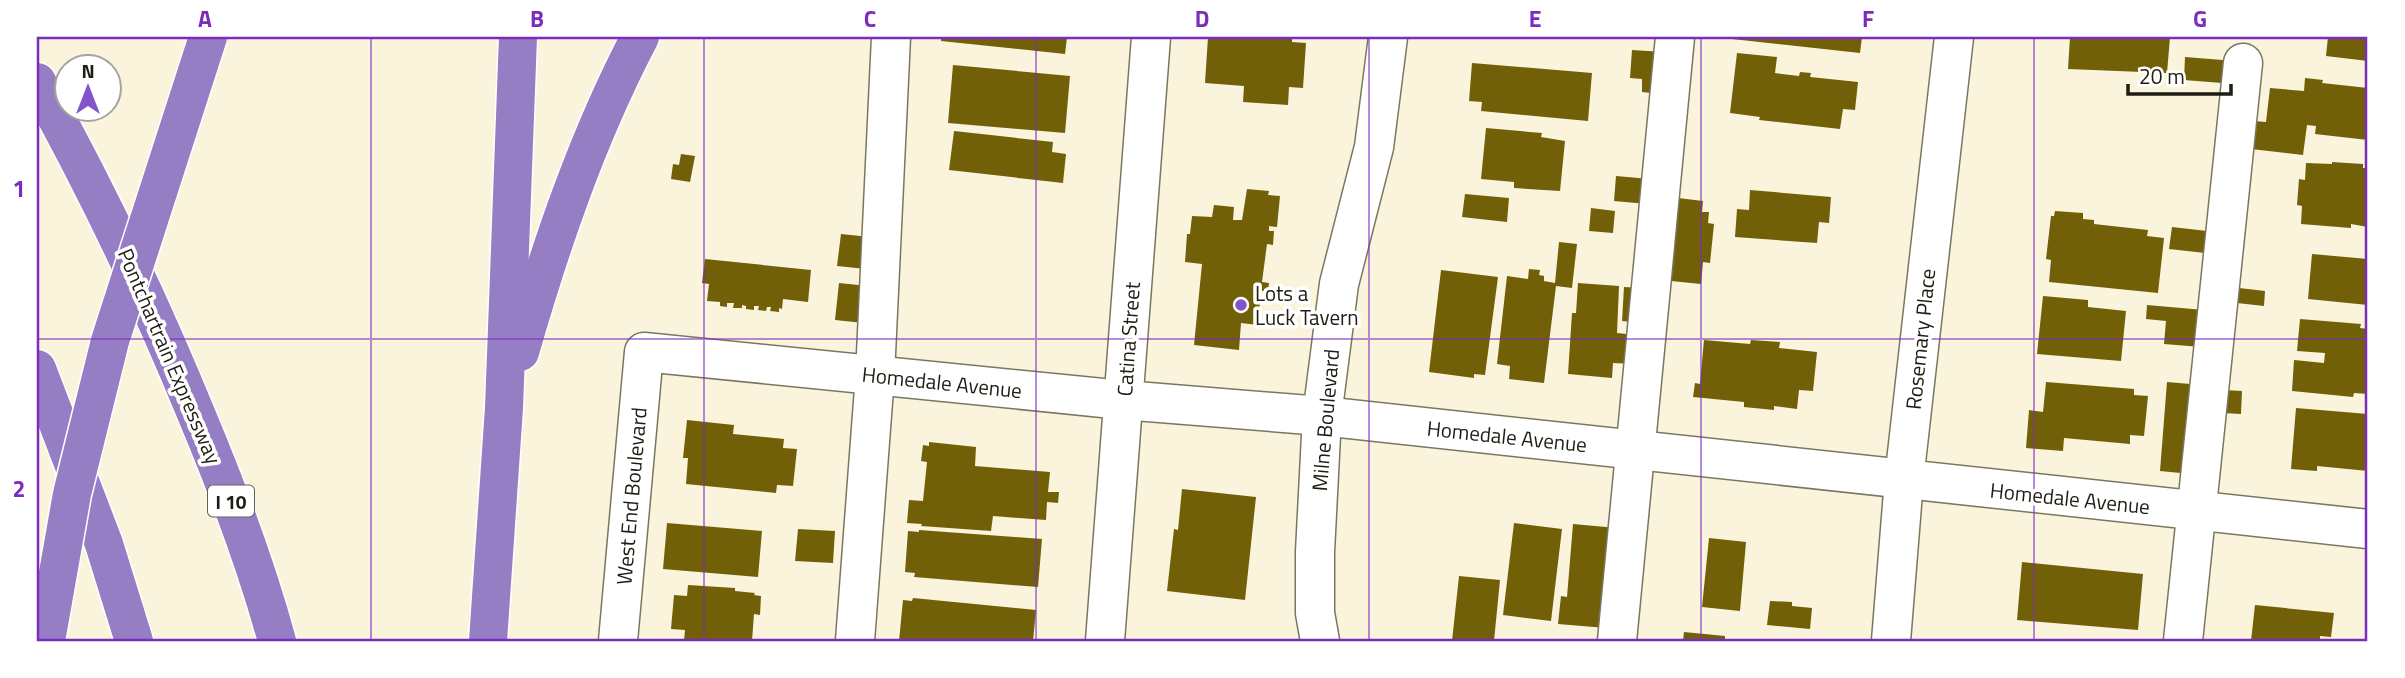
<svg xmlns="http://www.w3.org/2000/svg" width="2405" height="678" viewBox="0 0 2405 678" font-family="'Titillium Web',sans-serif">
<rect width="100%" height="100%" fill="#faf4dc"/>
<g fill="#716008">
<path d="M941,37H1067L1065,54L941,41Z"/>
<path d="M1208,37H1292V42L1306,43L1303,88L1289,87L1288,105L1243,102L1244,86L1205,83Z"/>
<path d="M1732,37H1862L1860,53L1732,39Z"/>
<path d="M2070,37H2170L2167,73L2068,69Z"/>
<path d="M2328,37H2368V61L2326,56Z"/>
<path d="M1632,50L1664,52L1661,94L1642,92V79L1630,78Z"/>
<path d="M1737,53L1777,57L1775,73L1799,76L1800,72L1811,73L1810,77L1858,82L1855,110L1843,109L1840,129L1759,120L1760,117L1730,113Z"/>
<path d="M2185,57L2223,60L2222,83L2184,80Z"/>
<path d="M1472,63L1592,73L1588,121L1481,111L1482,102L1469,101Z"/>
<path d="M953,65L1070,76L1065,133L948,123Z"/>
<path d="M2305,78L2323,80L2322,83L2368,88V140L2315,134L2316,126L2307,125L2303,155L2251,149L2254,121L2266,122L2270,88L2304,91Z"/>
<path d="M1486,128L1542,133L1541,137L1565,141L1560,191L1514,188V182L1481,179Z"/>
<path d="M954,131L1053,142L1052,152L1066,154L1063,183L949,170Z"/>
<path d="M681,154L695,156L690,182L671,179L673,164L679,165Z"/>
<path d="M2332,162L2363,164V168H2368V227L2351,224V228L2301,224L2302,206L2297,205L2299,179L2305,180L2306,163L2332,164Z"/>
<path d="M1616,176L1650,179L1647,204L1614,201Z"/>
<path d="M1247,189L1269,191L1268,195L1280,196L1277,227L1269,226V231H1274L1273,245L1267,244L1262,282L1269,283L1268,291H1261L1258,325L1241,323L1239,350L1194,345L1202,264L1185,262L1187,234H1190L1192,216L1212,217L1214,205L1234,207L1233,220H1242Z"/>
<path d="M1750,190L1831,197L1829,223L1819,222L1817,243L1735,237L1737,209L1749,210Z"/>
<path d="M1465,194L1509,198L1507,222L1462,217Z"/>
<path d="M1678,198L1703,201L1702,212H1709L1708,223L1714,224L1710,263L1703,262L1701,284L1671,281Z"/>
<path d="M1591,208L1615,211L1613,233L1589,231Z"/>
<path d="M2055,211L2083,213V219L2094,220V224L2148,230L2147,236L2164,238L2158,293L2049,282L2051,260L2046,259L2051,216H2054Z"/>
<path d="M2172,227L2207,231L2205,253L2169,249Z"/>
<path d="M841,234L870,237L866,269L837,266Z"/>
<path d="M1559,242L1577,244L1572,288L1556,286L1544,383L1509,379L1510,366L1497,364L1507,276L1528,279L1529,269L1540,270L1539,275L1544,276V281L1555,283Z"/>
<path d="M2312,254L2368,259V305L2308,299Z"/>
<path d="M705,259L811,270L808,302L783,299L782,309L779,308V312L770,311L771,307H767L766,311L758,310L759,306H754V310L746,309V306L742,305V308H733L734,303H727V307L720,306V302L707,301L709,284L702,283Z"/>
<path d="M1441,270L1498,277L1485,375L1474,374V378L1429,372Z"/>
<path d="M839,283L868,286L864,323L835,320Z"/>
<path d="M1578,283L1619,286L1617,333L1636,335L1634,364L1613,363L1612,378L1568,374L1572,313H1576Z"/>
<path d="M1624,287L1644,288L1642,323L1622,321Z"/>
<path d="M2239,288L2265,291L2264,306L2237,303Z"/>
<path d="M2043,296L2088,300V307L2126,311L2121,361L2037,354Z"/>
<path d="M2147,305L2204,310L2201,347L2164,344L2166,321L2146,319Z"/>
<path d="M2300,319L2361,324L2360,328L2368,329V394L2354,393L2353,397L2292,391L2294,360L2324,363L2325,353L2297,351Z"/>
<path d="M1704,340L1750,344L1751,340L1780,342L1779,348L1817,352L1813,391L1799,390L1797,409L1774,406V410L1744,407V402L1693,397L1695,383L1700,384Z"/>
<path d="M2046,382L2134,389V395L2148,396L2144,436L2130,435V444L2064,438L2063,451L2026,448L2029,410L2043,412Z"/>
<path d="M2167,382L2202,385L2191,474L2160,471Z"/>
<path d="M2224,390L2242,391L2241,414L2223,413Z"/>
<path d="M2296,408L2368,414V471L2317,466V471L2291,469Z"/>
<path d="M687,420L734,425L733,434L784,439L783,448L797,449L793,486L777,485L776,493L686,484L688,458H683Z"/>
<path d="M929,442L976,447L975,466L1050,472L1048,492H1059L1058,503L1047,502L1046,520L993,516L991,531L921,526L922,524L907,523L909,500L923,501L927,462L921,461L923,445L929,446Z"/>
<path d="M1182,489L1256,497L1245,600L1167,591L1174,529L1178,530Z"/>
<path d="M667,523L762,531L758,577L663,569Z"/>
<path d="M1514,523L1562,529L1551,621L1503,615Z"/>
<path d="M1573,524L1617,528L1606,628L1558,624L1561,596L1567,597Z"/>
<path d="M798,529L835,531L833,563L795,561Z"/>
<path d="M919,530L1042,539L1038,587L914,577L915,573L905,572L908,531L919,532Z"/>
<path d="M1709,538L1746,542L1740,611L1702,607Z"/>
<path d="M2022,562L2143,574L2138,630L2017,620Z"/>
<path d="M1459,576L1500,580L1494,641H1452Z"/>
<path d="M688,585L735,588V591L755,593L754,595L761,596L760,615L754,614L752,641H684L685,630L671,629L674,595L687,596Z"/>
<path d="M913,598L1036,610L1033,641H899L903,600L912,601Z"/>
<path d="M1770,601L1792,602V606L1812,608L1810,629L1767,625Z"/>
<path d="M2255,605L2334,613L2331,637L2320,636V641H2251Z"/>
<path d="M1684,632L1725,636V641H1683Z"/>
</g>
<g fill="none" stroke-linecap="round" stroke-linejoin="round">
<g stroke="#7b7660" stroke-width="41">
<g id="minor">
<path d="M618,641L644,352L1123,400L1322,416L2368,529"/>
<path d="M855,641L875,375L891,37"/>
<path d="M1105,641L1151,37"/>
<path d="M1320,641L1315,613V552L1322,416L1339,284L1374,147L1388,37"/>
<path d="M1617,641L1675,37"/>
<path d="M1891,641L1904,480L1954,37"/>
<path d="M2183,641L2243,63"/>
</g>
</g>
<g stroke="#fff" stroke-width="41">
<g id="highway">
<path d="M37,82C97,190 150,301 197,416C228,490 256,564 277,641"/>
<path d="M520,352C551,244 588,136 640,37"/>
<path d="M37,369L104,544L134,641"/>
<path d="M488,641L504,408L518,37"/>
</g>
</g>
<use href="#minor" stroke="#fff" stroke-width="38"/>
<use href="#highway" stroke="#967ec5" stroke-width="38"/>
<g stroke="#fff" stroke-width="41" stroke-linecap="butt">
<path id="highway-bridge" d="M46,641L72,494L110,341L208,37"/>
</g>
<use href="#highway-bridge" stroke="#967ec5" stroke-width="38"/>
</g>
<path fill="none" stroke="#7b2cbf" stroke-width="2" stroke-opacity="0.55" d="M371,37V641M704,37V641M1036,37V641M1369,37V641M1701,37V641M2034,37V641M37,339H2368"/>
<circle fill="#8353cc" stroke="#fff" stroke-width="2.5" cx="1241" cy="305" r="7"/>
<g text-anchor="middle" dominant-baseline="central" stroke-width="7" stroke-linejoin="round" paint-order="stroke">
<rect fill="#fff" stroke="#62605a" stroke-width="2" x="208" y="485.5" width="46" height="31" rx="5"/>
<g font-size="19" font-weight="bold" fill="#1e1c13">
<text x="231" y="501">I 10</text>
</g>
<g font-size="21" fill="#1e1c13" stroke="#fff" text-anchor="start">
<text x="1255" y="293">Lots a<tspan x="1255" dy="24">Luck Tavern</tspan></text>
</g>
<g font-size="21" fill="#1e1c13" stroke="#fff">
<text transform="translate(1128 339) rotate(-86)">Catina Street</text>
<text transform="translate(1920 339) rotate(-84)">Rosemary Place</text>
<text transform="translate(170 356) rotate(67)">Pontchartrain Expressway</text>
<text transform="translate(942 382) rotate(6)">Homedale Avenue</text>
<text transform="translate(1325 420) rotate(-85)">Milne Boulevard</text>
<text transform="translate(1507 436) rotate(6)">Homedale Avenue</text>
<text transform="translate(631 496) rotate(-85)">West End Boulevard</text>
<text transform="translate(2070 498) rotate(6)">Homedale Avenue</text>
</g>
</g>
<rect width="2405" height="678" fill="none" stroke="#ffffff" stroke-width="77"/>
<g transform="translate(88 88)"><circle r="33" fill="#ffffff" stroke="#a5a4a1" stroke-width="2"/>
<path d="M0-5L12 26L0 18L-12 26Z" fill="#8353cc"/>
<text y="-10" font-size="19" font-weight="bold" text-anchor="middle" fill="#1e1c13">N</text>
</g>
<path d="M2128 84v10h103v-10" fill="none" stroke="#1e1c13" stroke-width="3.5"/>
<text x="2139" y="84" font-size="21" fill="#1e1c13" stroke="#ffffff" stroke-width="5" paint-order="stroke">20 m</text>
<rect x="38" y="38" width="2328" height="602" fill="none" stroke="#7b2cbf" stroke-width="2.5"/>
<g font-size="23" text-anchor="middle" font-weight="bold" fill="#7b2cbf">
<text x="205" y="27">A</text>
<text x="537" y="27">B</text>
<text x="870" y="27">C</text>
<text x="1202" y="27">D</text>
<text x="1535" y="27">E</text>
<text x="1868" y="27">F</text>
<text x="2200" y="27">G</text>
<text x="19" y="197">1</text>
<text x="19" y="497">2</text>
</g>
</svg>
